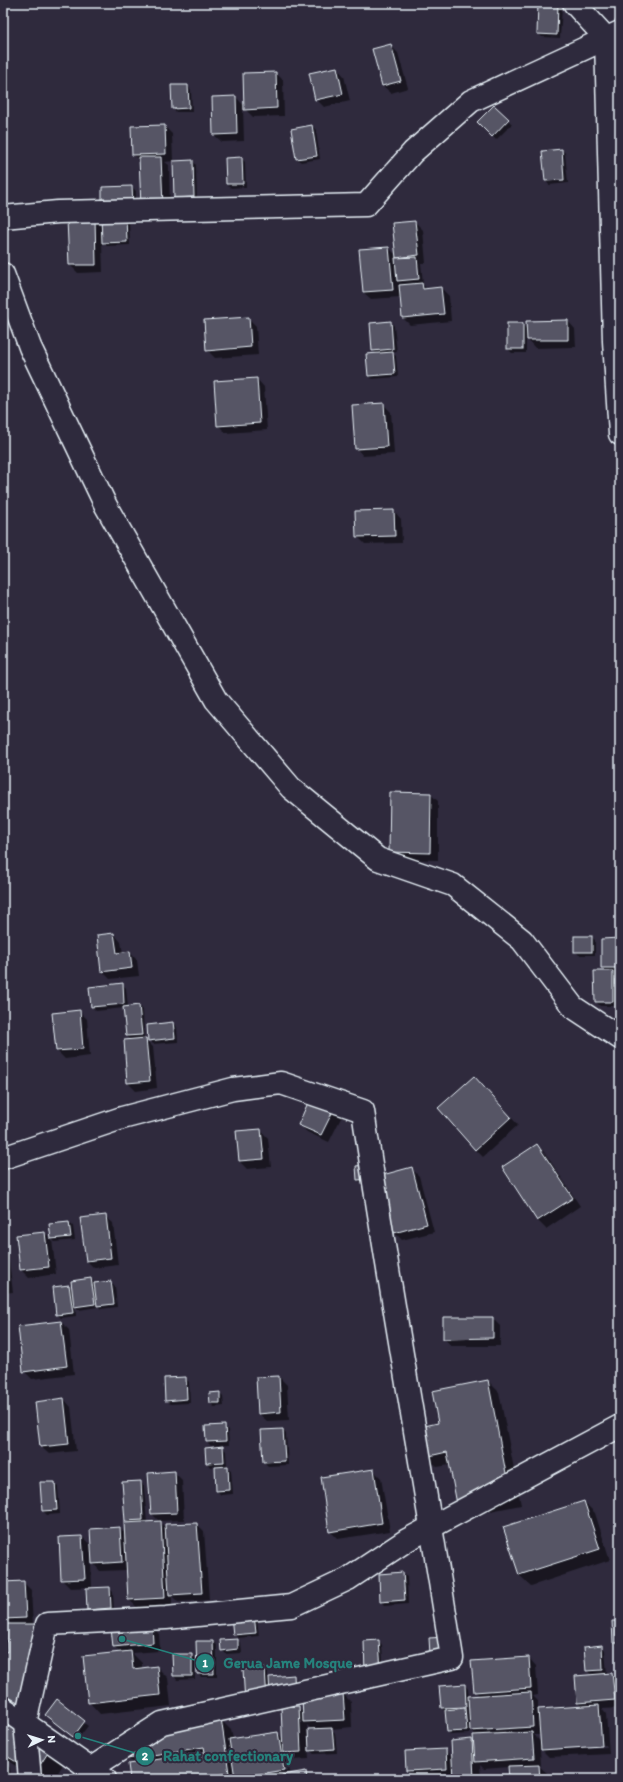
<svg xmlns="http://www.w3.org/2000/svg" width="623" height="1782" viewBox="0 0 623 1782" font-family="Itim,sans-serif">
<rect width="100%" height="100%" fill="#2f2a3d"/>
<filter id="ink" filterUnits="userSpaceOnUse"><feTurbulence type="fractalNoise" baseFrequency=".025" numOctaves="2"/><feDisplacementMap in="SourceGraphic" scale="8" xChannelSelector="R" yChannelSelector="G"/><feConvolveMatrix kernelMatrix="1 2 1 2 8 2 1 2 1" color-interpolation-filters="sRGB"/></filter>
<g filter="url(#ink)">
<g fill="#0007" fill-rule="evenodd">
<path d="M558,4L562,8L560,38L542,37L538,33Z"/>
<path d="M390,45L398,53L408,88L391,93L383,86Z"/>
<path d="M337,68L344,76L350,101L324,107L316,99Z"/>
<path d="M276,73L283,80L284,116L253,117L243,107L244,141L222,142L214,135L236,97L245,107Z"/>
<path d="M188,86L191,90L192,112H176L173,108Z"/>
<path d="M494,106L512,124L496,140L479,122Z"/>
<path d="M164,126L172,134L173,161L165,162L169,165L170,213L140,162L133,154Z"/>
<path d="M312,126L316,130L320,159L301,162L297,159Z"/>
<path d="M562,150L565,153L568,183L549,185L546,181Z"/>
<path d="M241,158L245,162L246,187L231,188L227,184Z"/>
<path d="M193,161L196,165L197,201H178L175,197Z"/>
<path d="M132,187L136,191V212L107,213Z"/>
<path d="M94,219L103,227L129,219L130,245L107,246L102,242L103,272L78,273L70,265Z"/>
<path d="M415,222L423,230L426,263H421L423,283H421L428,290L441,288L449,296L451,321L410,325L402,317L401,297L371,299L363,292L389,248L396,255Z"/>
<path d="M248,318L256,326L258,355L215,358L207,350Z"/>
<path d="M568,321L575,329L576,347L535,348L526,338V353H512L508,349L522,324L527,329Z"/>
<path d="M391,322L394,326L397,352L392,353L396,356L398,377L372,379L368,375L377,354L373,350Z"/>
<path d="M257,379L264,387L267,430L226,433L218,425Z"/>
<path d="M383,404L391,412L394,454L363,456L356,448Z"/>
<path d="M394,511L401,519L402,543L365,544L357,536Z"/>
<path d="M430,794L438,801V860L398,859L390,851Z"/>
<path d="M114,934L121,942L123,953L129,952L137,960L139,976L110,979L102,971Z"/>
<path d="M591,937L595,940V955H579L575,951Z"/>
<path d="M620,939V1010L617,1006H600L596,1002L607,972L602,968Z"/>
<path d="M122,984L126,988L128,1007L139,1006L143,1010L144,1038L153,1047L157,1088L136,1091L128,1083L125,1041H132L127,1036L124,1008L96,1011L92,1007Z"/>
<path d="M79,1011L87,1019L90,1056L65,1059L57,1051L53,1014Z"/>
<path d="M173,1023L177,1027L178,1042L153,1044L149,1040Z"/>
<path d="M482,1085L518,1125L483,1157L475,1149Z"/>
<path d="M334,1108L342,1116L329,1142L307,1132L299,1124Z"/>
<path d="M260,1130L268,1138L271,1167L247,1169L239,1161Z"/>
<path d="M537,1145L545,1153L580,1206L546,1229L538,1221L503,1168Z"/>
<path d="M357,1167L378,1182L361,1183L358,1179Z"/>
<path d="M411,1168L419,1176L434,1232L402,1240L395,1233Z"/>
<path d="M105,1216L113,1223L118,1265L94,1268L86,1260Z"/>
<path d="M69,1223L73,1226L75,1240L55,1242L52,1239L56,1274L29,1278L21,1270L45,1233L52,1240L50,1225Z"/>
<path d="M3,1249L8,1254L13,1292L3,1293Z"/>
<path d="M91,1279L95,1284L111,1282L115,1286L117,1307L101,1309L97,1305L98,1307L79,1310L75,1306L76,1316L61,1318L57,1314L69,1286L73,1291Z"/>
<path d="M492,1318L500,1326V1346H451L444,1338Z"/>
<path d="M61,1322L69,1330L74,1374L32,1379L24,1371Z"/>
<path d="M279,1377L287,1385L289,1420L267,1421L259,1414Z"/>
<path d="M185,1378L189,1382L190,1403L170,1404L166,1400Z"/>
<path d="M488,1381L499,1392L521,1505L469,1515L450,1465L437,1467L426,1456L439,1424Z"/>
<path d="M219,1393L223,1397L224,1406L214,1407L211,1403Z"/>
<path d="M64,1399L71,1407L76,1451L49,1454L41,1447Z"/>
<path d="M224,1426L228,1430L229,1445L211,1446L207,1442L206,1427Z"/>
<path d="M283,1430L286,1434L288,1465L268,1466L264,1462L262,1431Z"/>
<path d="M222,1447L226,1451L227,1467L231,1470L233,1494L221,1495L217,1491L216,1466L210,1467L207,1463Z"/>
<path d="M373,1470L381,1478L390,1531L338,1539L330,1531Z"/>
<path d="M174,1472L182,1480L184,1520L159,1521L152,1514Z"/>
<path d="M141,1482L144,1486L147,1523L160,1522L166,1528L197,1524L204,1531L209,1600L178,1602L172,1596V1605L137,1607L129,1600L127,1570L100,1571L91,1561L92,1587L70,1588L62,1580L60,1538L82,1537L92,1546L120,1528L125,1533L130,1524L126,1520Z"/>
<path d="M41,1483H54L58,1487L60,1514L47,1515L43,1511Z"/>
<path d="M584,1502L595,1513L610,1560L531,1586L519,1575Z"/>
<path d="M403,1573L407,1577L408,1604L385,1606L381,1602Z"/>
<path d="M23,1582L31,1590L33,1625L47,1636L38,1717L3,1698V1652L8,1654V1642H3V1620L5,1625H12L7,1620H3V1583Z"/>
<path d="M109,1588L113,1592L114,1612L92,1613L88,1610Z"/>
<path d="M257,1619L259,1636L238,1638L234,1634Z"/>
<path d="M620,1622V1646H618L614,1642Z"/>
<path d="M151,1626L159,1634L160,1651L132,1653L142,1663V1669L157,1667L168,1678L171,1706L100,1714L89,1702L120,1653L114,1646Z"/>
<path d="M237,1640L241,1643L242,1653L226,1654L222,1650Z"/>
<path d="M379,1641L382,1645L384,1676L370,1677Z"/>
<path d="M197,1642H213L217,1645V1677H201L198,1674Z"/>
<path d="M450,1642L451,1673L435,1674L432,1671Z"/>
<path d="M601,1646L605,1650L607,1674H612L620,1682V1708L602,1709L606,1714L609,1754L549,1757L540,1748L541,1766H539L547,1773V1779H510L509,1767L484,1769L480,1765L481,1779H454V1776L415,1778L407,1771L445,1750L453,1758L471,1740L475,1744L476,1736L470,1729V1734L451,1735L448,1732L445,1712L442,1708L440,1687L465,1685L468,1689L469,1697L480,1696L475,1691L529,1658L536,1666L538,1695L533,1696L538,1701V1710L582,1707L578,1703L592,1676L587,1670ZM534,1735H541V1742ZM606,1745L607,1747L547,1750V1748Z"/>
<path d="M173,1655H191L195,1658V1679L177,1680L174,1676Z"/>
<path d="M264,1669L268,1673V1678L293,1677L297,1680L298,1699L250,1706Z"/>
<path d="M343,1694L351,1702L352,1727L331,1729L335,1733L337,1753L314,1754L310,1751L312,1730L307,1725L309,1759L292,1760L288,1756L290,1774L305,1772L312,1779H131L134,1764L128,1758L220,1719L231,1730L233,1739L278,1733L283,1739L298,1707L303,1712ZM288,1768L289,1770L241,1778V1776Z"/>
<path d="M57,1701L88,1726L77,1740L46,1715Z"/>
<path d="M3,1718L64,1763L54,1779H37L3,1758Z"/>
<path d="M3,1760L10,1768L11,1779H3Z"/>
</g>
<g fill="#575565" stroke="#e8f1f8">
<path d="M538,3H558L557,35L537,34Z"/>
<path d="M391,44L401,81L382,86L372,49Z"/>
<path d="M337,67L343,94L315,100L309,73Z"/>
<path d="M276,72L277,108L244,110L243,73Z"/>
<path d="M171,85H188L189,108L172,109Z"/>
<path d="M236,96L237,134L213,135L212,97Z"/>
<path d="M494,105L509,119L492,137L477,122Z"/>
<path d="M165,125L166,154L132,155L131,126Z"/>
<path d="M312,125L317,156L296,159L291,129Z"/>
<path d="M562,149L564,180L545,181L542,151Z"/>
<path d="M139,157H161L163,206L141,207Z"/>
<path d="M242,157L243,184H226L225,158Z"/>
<path d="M193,160L194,197L174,198L173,161Z"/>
<path d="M132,186L133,208L102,209V187Z"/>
<path d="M101,215H126L127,242L102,243Z"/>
<path d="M95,218L96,265H69L67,219Z"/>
<path d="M415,221L419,255L396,258L392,223Z"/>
<path d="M389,247L393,290L363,292L359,249Z"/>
<path d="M417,257L419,279L397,281L395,258Z"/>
<path d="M422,283L423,289L441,287L444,314L402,318L399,285Z"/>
<path d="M249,317L251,347L206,351L204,320Z"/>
<path d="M568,320V340H527L526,321Z"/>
<path d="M391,321L393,349L372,351L370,323Z"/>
<rect x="507" y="323" width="16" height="26"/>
<path d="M393,352L395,374L368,376L366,354Z"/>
<path d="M257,378L260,423L217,426L214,381Z"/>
<path d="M384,403L387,447L355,449L352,405Z"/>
<path d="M394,510L395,536L356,537L355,511Z"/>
<path d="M390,792L431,793L430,853L389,852Z"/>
<path d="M114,933L117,953L130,951L132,968L101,972L97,935Z"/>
<rect x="574" y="936" width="18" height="16"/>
<path d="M620,938V968H601V939Z"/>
<path d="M620,970V1007H616V971Z"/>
<path d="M594,971H613V1002H595Z"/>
<path d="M123,983L124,1004L91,1007L89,987Z"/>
<path d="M139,1005L142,1035L126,1036L123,1007Z"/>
<path d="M80,1010L83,1049L56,1051L52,1013Z"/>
<path d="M173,1022L175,1038L148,1041L147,1025Z"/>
<path d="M146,1038L150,1081L127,1083L124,1040Z"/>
<path d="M474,1076L511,1117L475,1150L438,1108Z"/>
<path d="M311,1096L335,1107L321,1135L298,1125Z"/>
<path d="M261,1129L264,1159L239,1161L236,1131Z"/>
<path d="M537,1144L573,1198L537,1221L502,1167Z"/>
<path d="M373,1164L375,1179L357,1180L356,1166Z"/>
<path d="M412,1167L427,1224L394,1233L379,1176Z"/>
<path d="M106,1215L111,1258L86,1261L80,1218Z"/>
<path d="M69,1222L71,1237L51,1239L49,1224Z"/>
<path d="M45,1232L49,1267L20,1270L16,1235Z"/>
<path d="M91,1278L95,1304L74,1307L71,1281Z"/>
<path d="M111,1281L114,1304L97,1306L94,1283Z"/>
<path d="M69,1285L73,1313L56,1315L53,1287Z"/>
<path d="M443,1317H493V1338L443,1339Z"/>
<path d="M61,1321L67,1366L23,1372L18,1326Z"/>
<path d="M279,1376L281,1412L258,1414L256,1377Z"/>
<path d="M186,1377L187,1399L165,1401L164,1378Z"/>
<path d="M488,1380L510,1494L457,1504L447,1452L425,1457L420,1427L438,1423L432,1391Z"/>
<path d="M220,1392V1403H210L209,1393Z"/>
<path d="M64,1398L69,1444L40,1447L35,1402Z"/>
<path d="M225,1425L226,1441L206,1442L205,1426Z"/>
<path d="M283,1429L285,1461L263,1462L261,1430Z"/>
<path d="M223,1446L224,1462L206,1463L205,1448Z"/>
<path d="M228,1466L229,1490L216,1491L215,1467Z"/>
<path d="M374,1469L382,1523L329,1532L321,1477Z"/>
<path d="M175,1471L177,1513L151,1514L148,1473Z"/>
<path d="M141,1481L143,1520L125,1521L122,1482Z"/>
<path d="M40,1482H55L57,1510L42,1511Z"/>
<path d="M584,1501L600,1549L519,1575L503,1527Z"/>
<path d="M161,1521L165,1598L128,1600L124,1523Z"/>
<path d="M197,1523L202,1593L169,1595L165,1524Z"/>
<path d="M120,1527L122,1562L92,1564L90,1529Z"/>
<path d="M82,1536L85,1579L61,1580L59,1537Z"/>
<path d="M403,1572L405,1600L380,1602L379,1574Z"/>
<path d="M24,1581L26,1618L4,1619L3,1582Z"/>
<path d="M110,1587L111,1608L87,1610L86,1588Z"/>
<path d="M254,1614L256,1633L233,1635L231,1616Z"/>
<path d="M612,1621H620V1643H613Z"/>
<path d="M6,1624H36L27,1707L3,1694V1651L7,1652Z"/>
<path d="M152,1625L153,1643L113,1647L111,1628Z"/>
<path d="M446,1637L431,1671L429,1638Z"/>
<path d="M238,1639V1649L221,1651L220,1640Z"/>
<path d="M379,1640L381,1672L365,1673L364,1641Z"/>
<path d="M196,1641H213L214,1674H197Z"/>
<path d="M602,1645L603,1670L586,1671L584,1647Z"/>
<path d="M131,1651L133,1669L157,1666L160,1695L88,1703L83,1656Z"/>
<path d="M172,1654H192V1676H173Z"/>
<path d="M529,1657L531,1688L474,1692L471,1661Z"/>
<path d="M265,1668L267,1701L245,1703L243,1669Z"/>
<path d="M612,1673L615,1700L577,1703L575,1676Z"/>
<path d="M294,1675L295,1695L270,1697L269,1677Z"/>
<path d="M465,1684L466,1707L441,1708L439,1686Z"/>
<path d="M531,1692L533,1727L470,1731L468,1696Z"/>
<path d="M343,1693L345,1720L303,1722L302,1695Z"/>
<path d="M57,1699L85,1721L73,1737L45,1715Z"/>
<path d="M599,1705L602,1746L541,1750L538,1709Z"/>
<path d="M299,1706L301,1752L283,1753L281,1707Z"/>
<path d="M465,1708L467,1731L447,1732L445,1710Z"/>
<path d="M3,1717L51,1748L35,1773L3,1754Z"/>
<path d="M221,1718L229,1773L188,1779H130L128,1764L205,1752L204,1747L127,1759L123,1733Z"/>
<path d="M332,1728L334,1749L309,1751L308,1729Z"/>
<path d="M278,1732L284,1770L235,1778L229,1739Z"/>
<path d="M532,1732L534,1758L475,1762L473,1735Z"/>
<path d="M472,1739L474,1779H453L451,1741Z"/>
<path d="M446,1749L447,1769L406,1771L405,1751Z"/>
<path d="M539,1765L540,1779H509L508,1766Z"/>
<path d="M76,1771L89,1779H71Z"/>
<path d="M306,1771L307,1779H282V1775Z"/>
</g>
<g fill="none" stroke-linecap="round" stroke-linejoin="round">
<g stroke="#e8f1f8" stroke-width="25">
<g id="minor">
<path d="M574,3L606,38L614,341L620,434"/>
<path d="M3,217L58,212L366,205L413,152L471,101L620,32"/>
<path d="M3,274L30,347L106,506L216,700L291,788L378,859L453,885L522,940L573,1007L620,1038"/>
<path d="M3,1158L122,1118L233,1089L281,1083L363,1111C390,1294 424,1475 452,1658L162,1723L90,1769"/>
<path d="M3,1708L105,1779"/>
<path d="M30,1779L25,1723L47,1624L166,1618L291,1606L348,1579L407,1540L620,1426"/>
</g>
</g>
<use href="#minor" stroke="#2f2a3d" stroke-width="22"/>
</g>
</g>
<path fill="none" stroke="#25827c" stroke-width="1.5" d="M122 1639L205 1663M78 1736L145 1756"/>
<g fill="#25827c" stroke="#2f2a3d" stroke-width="1.5">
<circle cx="122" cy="1639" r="4"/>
<circle cx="78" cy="1736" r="4"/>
<circle cx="205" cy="1663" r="10"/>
<circle cx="145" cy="1756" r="10"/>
</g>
<g font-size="12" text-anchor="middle" font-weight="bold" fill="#fff">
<text x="205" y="1667">1</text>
<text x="145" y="1760">2</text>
</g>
<g font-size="15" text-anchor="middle" font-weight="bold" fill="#25827c" stroke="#2f2a3d" stroke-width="4" stroke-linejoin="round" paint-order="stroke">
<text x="288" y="1668">Gerua Jame Mosque</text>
<text x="228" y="1761">Rahat confectionary</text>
</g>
<rect width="623" height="1782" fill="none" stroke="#2f2a3d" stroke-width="16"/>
<rect x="8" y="8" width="607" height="1766" fill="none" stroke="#e8f1f8" stroke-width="1.5" filter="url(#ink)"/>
<g transform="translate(42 1740) rotate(86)" stroke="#2f2a3d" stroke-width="3" paint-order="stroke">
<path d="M0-3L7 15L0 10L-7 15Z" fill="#e8f1f8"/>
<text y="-6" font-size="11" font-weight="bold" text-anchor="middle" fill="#e8f1f8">N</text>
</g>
</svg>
